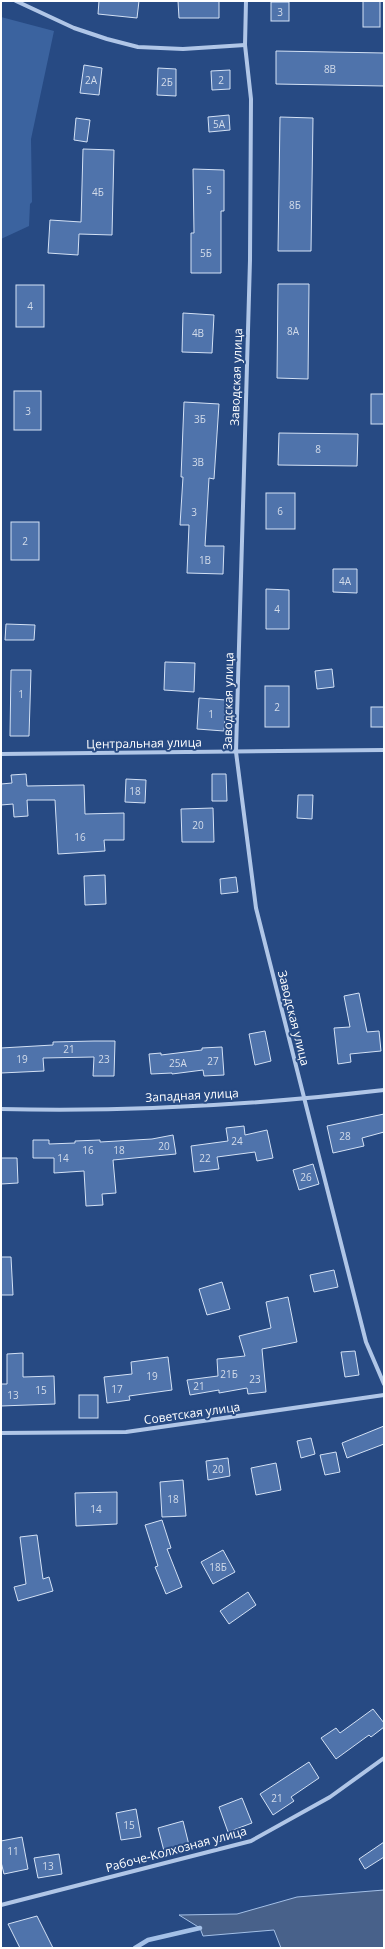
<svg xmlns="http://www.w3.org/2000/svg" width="385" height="1949" viewBox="0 0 385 1949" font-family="'Open Sans',sans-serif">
<rect width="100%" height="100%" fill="#274a83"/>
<path fill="#3b639f" d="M1,17L54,31L31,139L32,202L30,204L29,226L1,239Z"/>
<path fill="#48618a" stroke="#a4c0e7" d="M384,1890V1948H281L274,1930L203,1936L200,1928L179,1915L237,1914L297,1897Z"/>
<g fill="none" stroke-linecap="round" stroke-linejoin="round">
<path stroke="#a4c0e7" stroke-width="4.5" d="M135,1948L148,1940L200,1928"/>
</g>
<g fill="#4f73ab" stroke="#d3e1f5">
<path d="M99,1H139L137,18L98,14Z"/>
<path d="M178,1H219V18H179Z"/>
<rect x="363" y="1" width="17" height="26"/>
<rect x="271" y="2" width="18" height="19"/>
<path d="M276,51L384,53V86L276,84Z"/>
<path d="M84,65L102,68L99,95L80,93Z"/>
<path d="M158,68L176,69V96L157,95Z"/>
<path d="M230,70V89L212,90L211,71Z"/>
<path d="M229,115L230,130L209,132L208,117Z"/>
<path d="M280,117L313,118L311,251H278Z"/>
<path d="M76,118L90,120L87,142L74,140Z"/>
<path d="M83,149L114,150L112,235L79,234L78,255L48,253L50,220L81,222Z"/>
<path d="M193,169L224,170V211H221V273H191V233H194Z"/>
<path d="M278,284H309L308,379L277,378Z"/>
<rect x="16" y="285" width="28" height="42"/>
<path d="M183,313L214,315L212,353L182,352Z"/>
<rect x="14" y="391" width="27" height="39"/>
<rect x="371" y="394" width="13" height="30"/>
<path d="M184,402L219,404L214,479L209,478L205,546H224L223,574L187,573L189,525H180L183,477H181Z"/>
<path d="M279,433L358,434L357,466L278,465Z"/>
<rect x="266" y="493" width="29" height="36"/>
<rect x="11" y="522" width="28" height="38"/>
<path d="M333,569H357V593L333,592Z"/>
<path d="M266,589L289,590V629H266Z"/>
<path d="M6,624L35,625L34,640H5Z"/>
<path d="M165,662L195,663L194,692L164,690Z"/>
<path d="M332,669L334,687L317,689L315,671Z"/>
<path d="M11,670H31L29,736H10Z"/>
<rect x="265" y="686" width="24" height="41"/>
<path d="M199,698L226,700L224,731L197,729Z"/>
<rect x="371" y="707" width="13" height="20"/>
<path d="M26,774L27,786L84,785L85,814L124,813V840H104L105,851L58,854L55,800H27L28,816L14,817L13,804L1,805V784L12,783L11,775Z"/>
<path d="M212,774H226L227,801H212Z"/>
<path d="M126,779L146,780L145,803L125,802Z"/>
<path d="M298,795H313L312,819L297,818Z"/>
<path d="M213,808L214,842H182L181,809Z"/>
<path d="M105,875L106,904L85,905L84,876Z"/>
<path d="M236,877L238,892L221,894L220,879Z"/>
<path d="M359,993L367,1032L379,1031L381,1051L350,1054L351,1062L338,1064L334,1028L350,1027L344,996Z"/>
<path d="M265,1031L271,1061L255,1065L249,1034Z"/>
<path d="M94,1041H115L114,1076H93L94,1057L43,1058L44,1071L1,1073V1048L53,1045V1042Z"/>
<path d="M222,1047L224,1075L204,1076L203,1070L172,1074V1073L151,1074L149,1054L161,1053V1055L202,1050V1048Z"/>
<path d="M384,1114V1132L362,1138L364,1146L333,1153L327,1126Z"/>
<path d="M244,1126L245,1135L267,1130L273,1158L257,1161L255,1152L217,1157L219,1169L194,1172L191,1146L228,1141L226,1128Z"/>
<path d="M173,1135L176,1154L113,1160L116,1193L102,1194L103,1205L86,1206L84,1171L54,1173V1158H33V1140H49V1144L75,1143V1141L100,1140V1142L152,1139Z"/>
<path d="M1,1158H17L18,1183L1,1184Z"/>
<path d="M313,1164L319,1184L299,1190L293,1170Z"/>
<path d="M1,1257H11L13,1295H1Z"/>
<path d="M334,1270L338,1287L314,1292L310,1275Z"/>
<path d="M222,1282L230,1309L207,1315L199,1289Z"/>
<path d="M288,1297L297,1342L262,1349L266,1392L248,1394L247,1388L219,1393V1390L190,1395L187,1380L218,1376L217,1359L245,1356L239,1336L271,1328L266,1302Z"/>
<path d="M355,1351L359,1375L345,1377L341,1352Z"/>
<path d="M23,1353V1377L54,1376L55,1404L1,1406V1384H7V1354Z"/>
<path d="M168,1357L172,1390L129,1396L130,1400L107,1403L104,1377L132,1374L131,1362Z"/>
<rect x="79" y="1395" width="19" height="23"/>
<path d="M384,1426V1444L347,1458L342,1443Z"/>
<path d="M311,1438L315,1454L301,1458L297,1441Z"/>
<path d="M336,1452L340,1472L325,1475L320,1455Z"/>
<path d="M228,1458L230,1476L208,1480L206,1461Z"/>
<path d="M276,1463L281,1490L256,1495L251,1468Z"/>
<path d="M183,1480L186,1516L162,1517L160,1482Z"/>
<path d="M117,1492V1524L76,1526L75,1493Z"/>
<path d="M162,1520L171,1548L167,1549L182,1587L166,1594L155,1567L158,1566L145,1525Z"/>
<path d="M37,1535L43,1579L49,1577L53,1591L18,1601L14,1587L26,1584L20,1537Z"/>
<path d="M223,1550L235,1572L213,1584L201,1562Z"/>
<path d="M248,1592L256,1605L229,1624L220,1611Z"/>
<path d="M373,1709L384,1723V1727L371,1737L369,1735L336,1759L321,1738L336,1728L340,1733Z"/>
<path d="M309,1762L319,1778L291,1797L294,1801L273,1815L260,1794Z"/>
<path d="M242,1798L252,1823L228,1832L219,1807Z"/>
<path d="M136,1809L141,1837L121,1840L116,1813Z"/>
<path d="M183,1821L189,1845L164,1851L158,1828Z"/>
<path d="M22,1837L28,1869L4,1874L1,1862V1841Z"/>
<path d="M384,1842V1857L365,1869L359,1859Z"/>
<path d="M59,1854L62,1874L38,1878L34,1858Z"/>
<path d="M37,1916L53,1948H20L8,1924Z"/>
</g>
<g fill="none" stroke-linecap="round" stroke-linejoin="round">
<g stroke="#b0c6e7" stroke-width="4">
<path d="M16,1L74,28L107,39L138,47L183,49L245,45"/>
<path d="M246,1L245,45L251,99L250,260L236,752L256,908L366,1342L384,1384"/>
<path d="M1,754L384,750"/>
<path d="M1,1109C129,1112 257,1105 384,1090"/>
<path d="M1,1433L126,1432L384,1395"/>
<path d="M1,1905L251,1841L330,1797L384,1758"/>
</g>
</g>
<g text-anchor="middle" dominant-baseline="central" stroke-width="4" stroke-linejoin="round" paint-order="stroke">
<g font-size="10" fill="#d3dcea">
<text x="280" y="12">3</text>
<text x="330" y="69">8В</text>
<text x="91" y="80">2А</text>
<text x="221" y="80">2</text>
<text x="167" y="82">2Б</text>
<text x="219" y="124">5А</text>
<text x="209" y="190">5</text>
<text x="98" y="192">4Б</text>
<text x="295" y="205">8Б</text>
<text x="206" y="253">5Б</text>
<text x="30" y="306">4</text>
<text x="293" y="331">8А</text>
<text x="198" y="333">4В</text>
<text x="28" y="411">3</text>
<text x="200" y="419">3Б</text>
<text x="318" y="449">8</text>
<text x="198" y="462">3В</text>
<text x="280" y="511">6</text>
<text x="194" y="512">3</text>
<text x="25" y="541">2</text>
<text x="205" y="560">1В</text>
<text x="345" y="581">4А</text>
<text x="277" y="609">4</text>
<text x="21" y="694">1</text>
<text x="277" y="707">2</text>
<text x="211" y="714">1</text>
<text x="135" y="791">18</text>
<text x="198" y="825">20</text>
<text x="80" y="837">16</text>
<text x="69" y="1049">21</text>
<text x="22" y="1059">19</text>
<text x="104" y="1059">23</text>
<text x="213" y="1061">27</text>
<text x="178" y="1063">25А</text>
<text x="345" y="1136">28</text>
<text x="237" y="1141">24</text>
<text x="164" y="1146">20</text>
<text x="88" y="1150">16</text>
<text x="119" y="1150">18</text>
<text x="63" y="1158">14</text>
<text x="205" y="1158">22</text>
<text x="306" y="1177">26</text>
<text x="229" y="1374">21Б</text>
<text x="152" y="1376">19</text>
<text x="255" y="1379">23</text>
<text x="199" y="1386">21</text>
<text x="117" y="1389">17</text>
<text x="41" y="1390">15</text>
<text x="13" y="1395">13</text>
<text x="218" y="1469">20</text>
<text x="173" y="1499">18</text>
<text x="96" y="1509">14</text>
<text x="218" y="1567">18Б</text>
<text x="277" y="1798">21</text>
<text x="129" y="1825">15</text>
<text x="13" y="1851">11</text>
<text x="48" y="1866">13</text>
</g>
<g font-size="12" fill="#fff" stroke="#274a83">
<text transform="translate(236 377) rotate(-88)">Заводская улица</text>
<text transform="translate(228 701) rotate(-89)">Заводская улица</text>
<text transform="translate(144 743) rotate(-1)">Центральная улица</text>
<text transform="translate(294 1018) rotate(76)">Заводская улица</text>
<text transform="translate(192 1095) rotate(-3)">Западная улица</text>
<text transform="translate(192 1413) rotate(-8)">Советская улица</text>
<text transform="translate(176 1849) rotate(-15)">Рабоче-Колхозная улица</text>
</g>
</g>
<rect width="385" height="1949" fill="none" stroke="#ffffff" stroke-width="4"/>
</svg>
